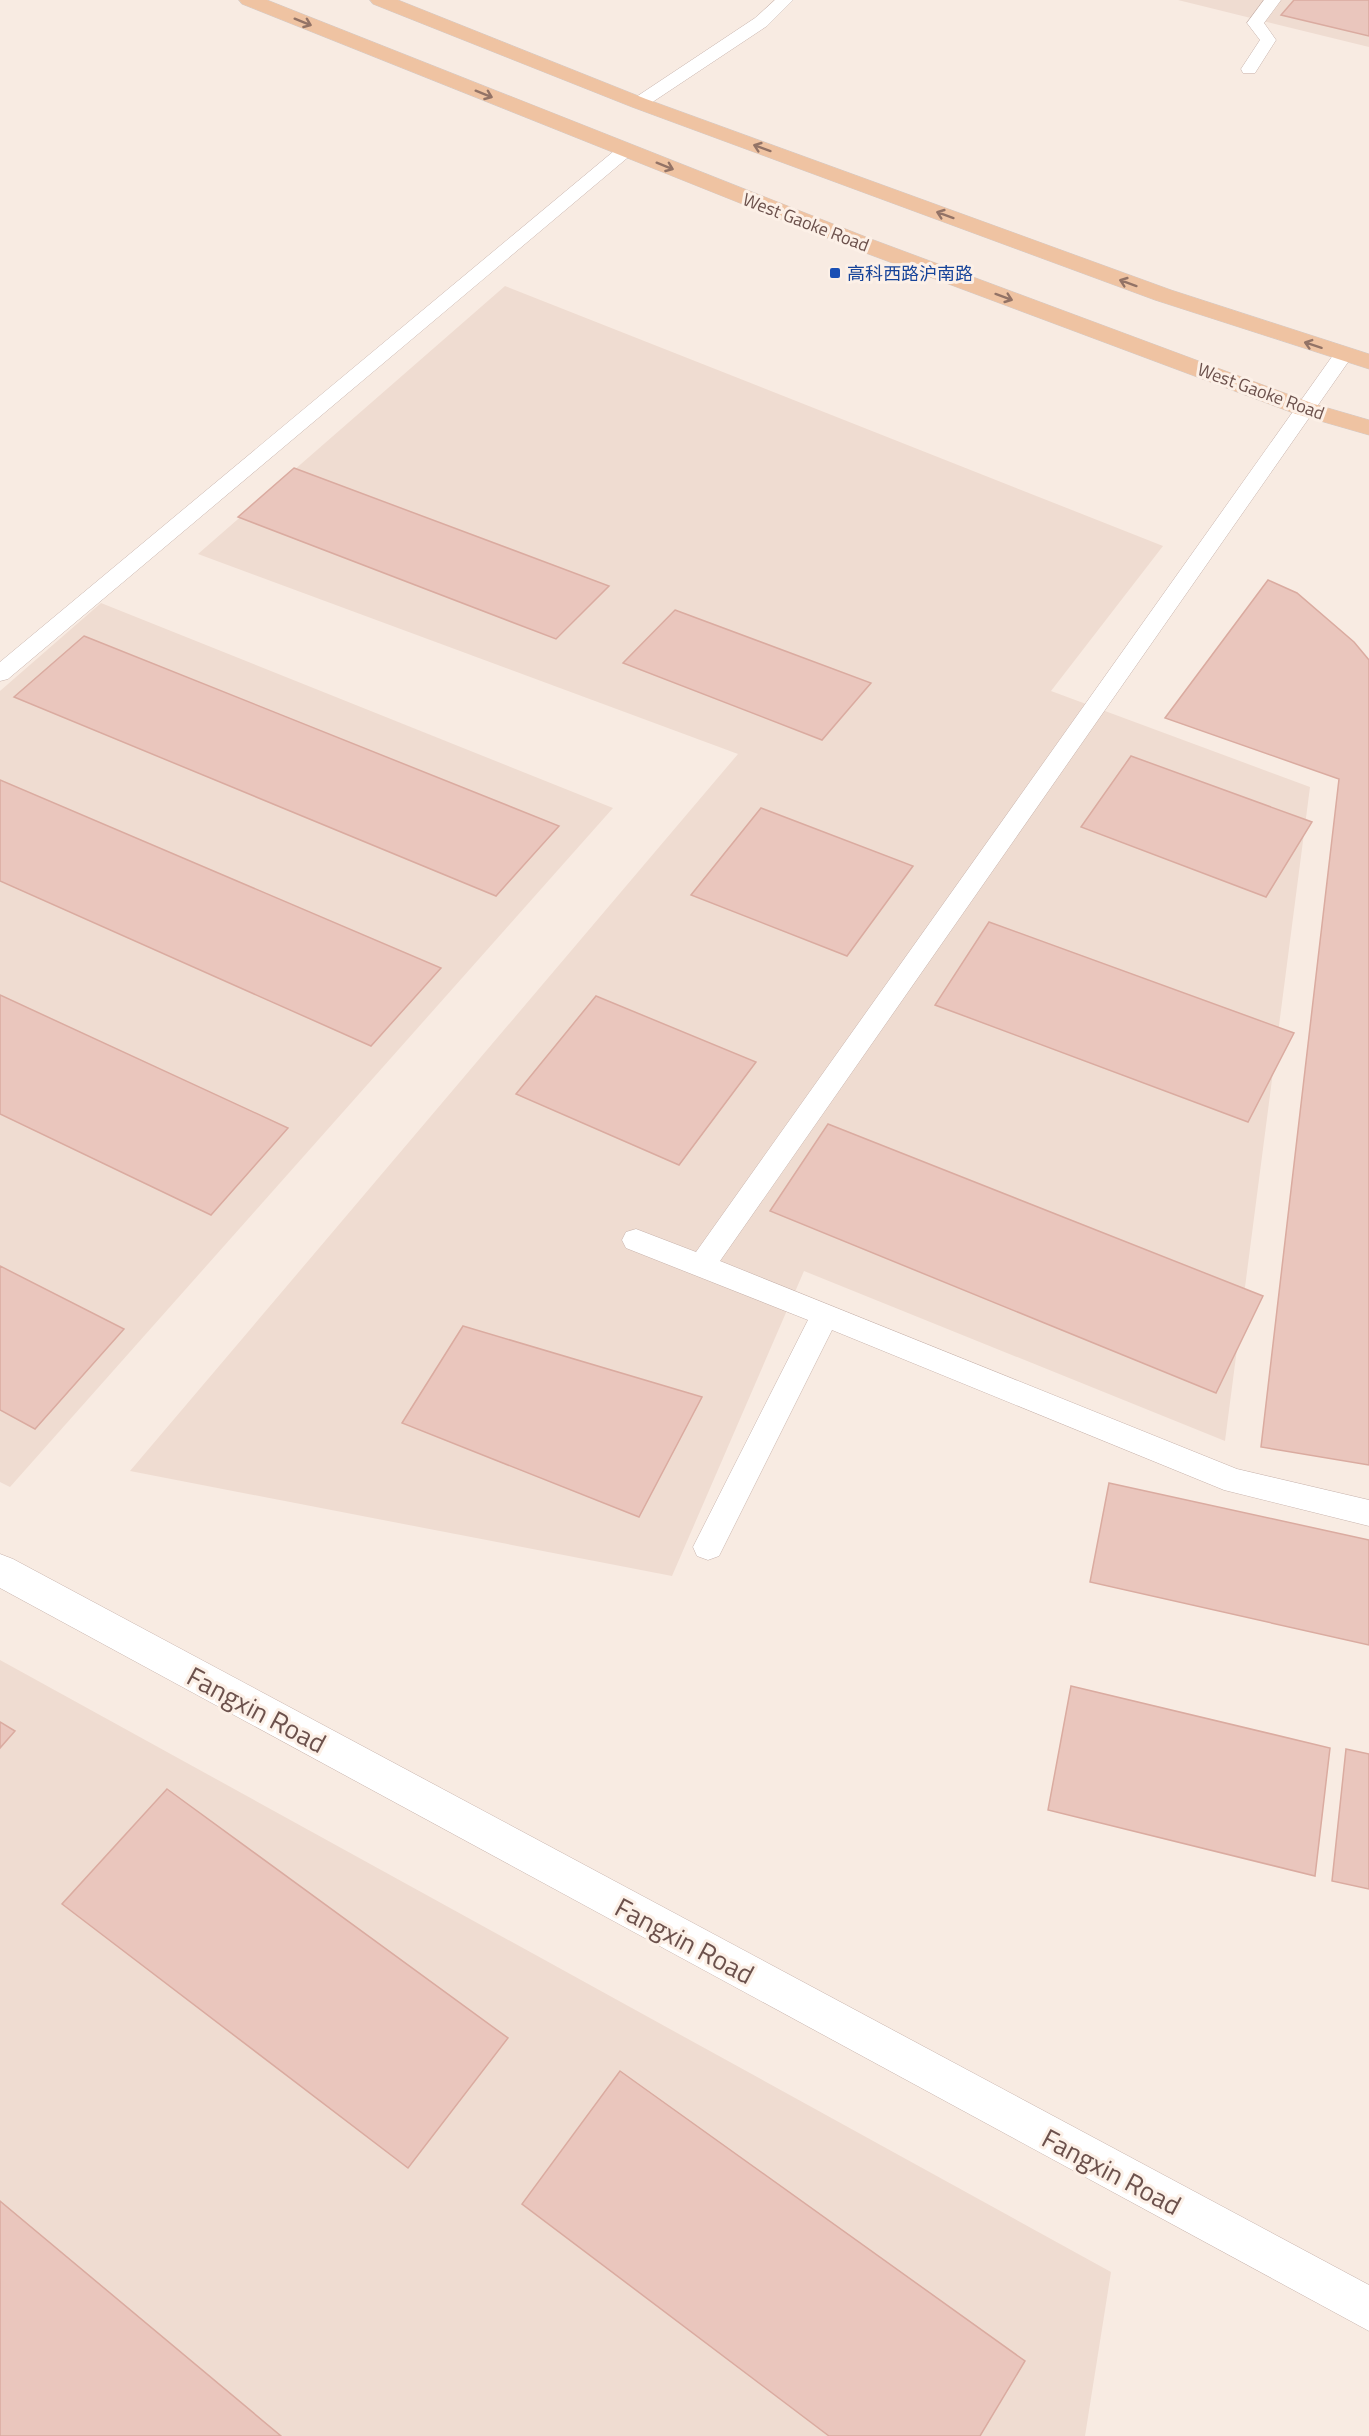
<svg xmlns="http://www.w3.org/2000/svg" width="1369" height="2436" viewBox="0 0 1369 2436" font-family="'Titillium Web','Noto Sans SC',sans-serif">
<rect width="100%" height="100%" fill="#f8ebe2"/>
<g fill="#efdcd1">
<path d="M1178,0H1369V47Z"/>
<path d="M505,286L1163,546L1051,691L1310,787L1225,1441L804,1271L672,1576L130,1471L738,754L198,554Z"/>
<path d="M101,603L613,808L10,1487L0,1482V691Z"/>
<path d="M0,1660L1111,2272L1085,2436H0Z"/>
</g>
<g fill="#eac6bd" stroke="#daaba0" stroke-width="1.5">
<path d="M1294,0H1369V36L1281,15Z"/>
<path d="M294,468L609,586L556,639L238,517Z"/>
<path d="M1268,580L1297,593L1354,642L1369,660V1465L1261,1447L1339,779L1165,718Z"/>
<path d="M675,610L871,683L822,740L623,663Z"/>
<path d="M84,636L559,826L496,896L14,697Z"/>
<path d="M1131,756L1312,822L1266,897L1081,827Z"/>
<path d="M0,780L441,968L371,1046L0,881Z"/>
<path d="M761,808L913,866L847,956L691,895Z"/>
<path d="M989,922L1294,1033L1248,1122L935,1005Z"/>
<path d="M0,995L288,1128L211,1215L0,1114Z"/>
<path d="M596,996L756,1062L679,1165L516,1094Z"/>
<path d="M828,1124L1263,1296L1216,1393L770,1211Z"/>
<path d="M0,1266L124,1329L35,1429L0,1410Z"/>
<path d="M463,1326L702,1397L639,1517L402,1423Z"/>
<path d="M1109,1483L1369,1540V1645L1090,1582Z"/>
<path d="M1071,1686L1330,1748L1315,1876L1048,1810Z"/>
<path d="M0,1722L15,1731L0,1748Z"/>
<path d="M1346,1749L1369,1754V1889L1332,1881Z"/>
<path d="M167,1789L508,2038L408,2168L62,1904Z"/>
<path d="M620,2071L1025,2361L980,2436H829L522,2204Z"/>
<path d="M0,2201L281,2436H0Z"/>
</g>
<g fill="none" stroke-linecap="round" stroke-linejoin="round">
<g stroke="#c7b2ab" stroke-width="1">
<g id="service">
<path d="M775,0H793L767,26L645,107H633L630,103L633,99L755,18Z"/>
<path d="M1264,0H1281L1264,23L1276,40L1255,73H1243L1241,69L1260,40L1247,23Z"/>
<path d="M626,145L632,146L635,150L632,154L8,679L0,681V662L620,146Z"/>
<path d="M1343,349L1350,351L1353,355L720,1261L1237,1469L1369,1500V1526L1224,1490L832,1330L719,1556L708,1560L697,1556L693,1547L808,1320L626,1248L622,1240L626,1232L636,1229L696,1252L1336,351Z"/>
</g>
</g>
<g stroke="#c7b2ab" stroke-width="1">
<path id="minor" d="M0,1554L13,1559L1369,2285V2331L0,1588Z"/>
</g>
<g stroke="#d3cbc9" stroke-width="1">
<g id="primary">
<path d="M239,0H267L871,239L1314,404L1369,420V435L1296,414L855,249L242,4Z"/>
<path d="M370,0H398L646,99L1171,290L1369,354V369L1155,300L632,107L373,4Z"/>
</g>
</g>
<use href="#service" fill="#fff" fill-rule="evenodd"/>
<use href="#minor" fill="#fff" fill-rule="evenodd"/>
<use href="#primary" fill="#efc3a2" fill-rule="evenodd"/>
</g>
<defs><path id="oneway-shaft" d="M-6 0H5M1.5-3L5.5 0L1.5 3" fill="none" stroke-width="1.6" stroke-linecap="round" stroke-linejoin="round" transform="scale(1.5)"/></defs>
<g stroke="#937366">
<use href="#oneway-shaft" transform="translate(303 22) rotate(22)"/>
<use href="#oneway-shaft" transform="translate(484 94) rotate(22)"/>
<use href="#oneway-shaft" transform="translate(762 148) rotate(-160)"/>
<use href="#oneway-shaft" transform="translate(665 166) rotate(22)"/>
<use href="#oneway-shaft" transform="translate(945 215) rotate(-160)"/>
<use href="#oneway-shaft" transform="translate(1128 283) rotate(-160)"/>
<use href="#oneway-shaft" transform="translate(1004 297) rotate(20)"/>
<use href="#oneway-shaft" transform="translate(1313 345) rotate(-162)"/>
</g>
<rect fill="#1a4fb4" stroke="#fcf0e7" stroke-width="2" x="829" y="267" width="12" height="12" rx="3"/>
<g text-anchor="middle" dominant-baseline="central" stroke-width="6" stroke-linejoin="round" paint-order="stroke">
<g font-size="18" fill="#6c514c" stroke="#fcf0e7">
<text transform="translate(806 222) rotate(21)">West Gaoke Road</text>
<text transform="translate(1261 391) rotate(20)">West Gaoke Road</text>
</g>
<g font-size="18" fill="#164399" stroke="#fcf0e7" text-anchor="start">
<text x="847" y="273">高科西路沪南路</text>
</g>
<g font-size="27" fill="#6c514c" stroke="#fcf0e7">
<text transform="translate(257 1709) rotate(28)">Fangxin Road</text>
<text transform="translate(685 1940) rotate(28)">Fangxin Road</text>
<text transform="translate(1112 2171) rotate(28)">Fangxin Road</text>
</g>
</g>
</svg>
